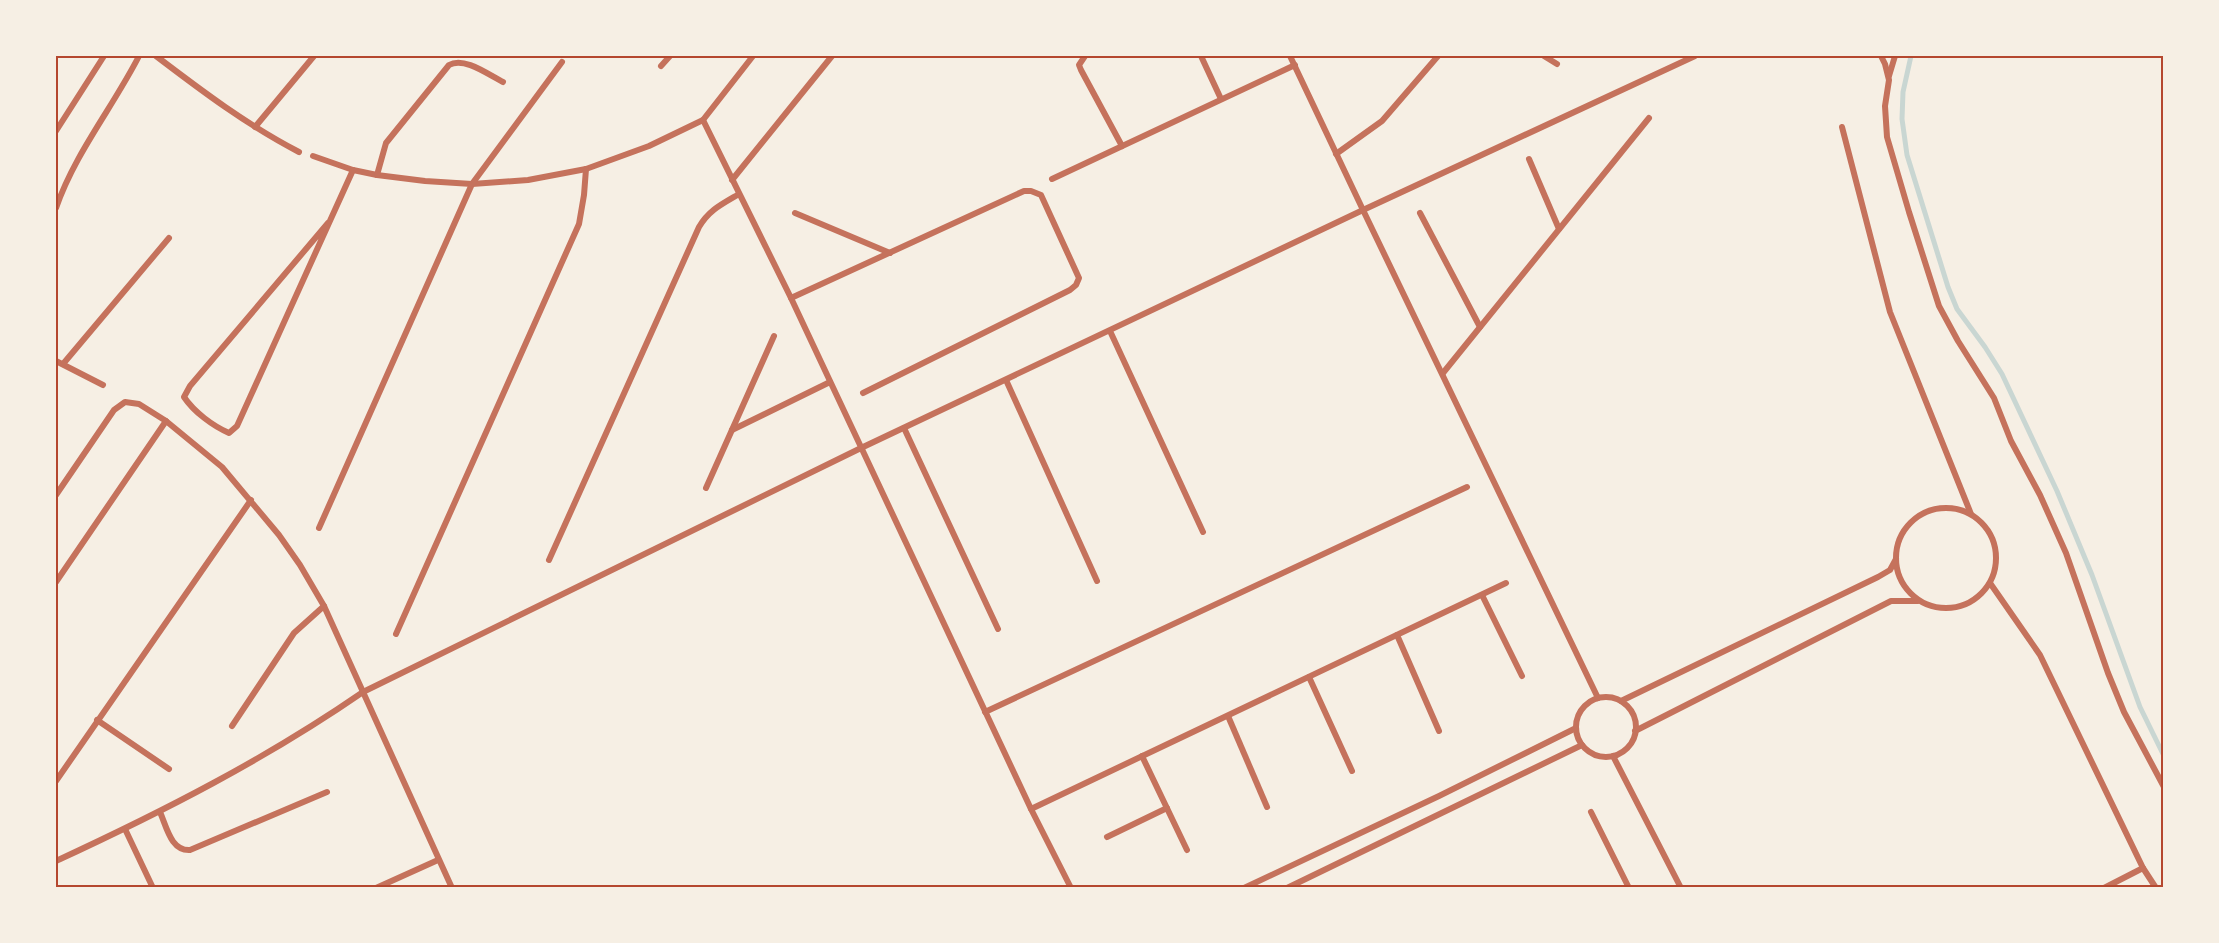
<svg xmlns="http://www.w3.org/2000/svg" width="2219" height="943" viewBox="0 0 2219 943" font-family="'Fira Sans',sans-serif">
<rect width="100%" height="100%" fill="#f6efe4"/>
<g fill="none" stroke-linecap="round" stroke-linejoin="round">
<path stroke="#c9d6d2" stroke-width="5" d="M1911,56L1903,92L1902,119L1907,155L1948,287L1957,309L1985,347L2002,374L2057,491L2092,575L2140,707L2164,756"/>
<g stroke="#c5725c" stroke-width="6">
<path d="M156,56C202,91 247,125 299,152"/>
<path d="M1085,56L1079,65L1081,70L1122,146"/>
<path d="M1201,56L1221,99"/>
<path d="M1290,56L1363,210L1598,698"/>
<path d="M1544,56L1557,64"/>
<path d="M1881,56L1885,64L1889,80L1885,106L1887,137L1909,212L1939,306L1958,341L1994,398L2011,441L2040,495L2066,553L2108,673L2124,712L2164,787"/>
<path d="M661,66L670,56"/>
<path d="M1889,76L1895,56"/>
<path d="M703,120L791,298L1031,809L1071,888"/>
<path d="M255,127L314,56"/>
<path d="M1842,127L1890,312L1971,514"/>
<path d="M56,131L104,56"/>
<path d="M1336,154L1382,121L1438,56"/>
<path d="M313,156L353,170L377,175L425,181L472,184L528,180L586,169L649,146L703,120L753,56"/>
<path d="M1529,159L1559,229"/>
<path d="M377,175L386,143L449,65C464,56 489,75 503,82"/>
<path d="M1052,179L1295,65"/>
<path d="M732,180L832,56"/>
<path d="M56,208C75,153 113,107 139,56"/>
<path d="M795,213L890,253"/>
<path d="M1420,213L1480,327"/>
<path d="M328,223L190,386L184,397C194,412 213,426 229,433L237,426L353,170"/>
<path d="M791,298L1024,191H1031L1041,195L1079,278L1076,285L1070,290L863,393"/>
<path d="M1110,331L1203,532"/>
<path d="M56,361L103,385"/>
<path d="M63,364L169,238"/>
<path d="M1443,373L1649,118"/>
<path d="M1006,380L1097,581"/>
<path d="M904,428L998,629"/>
<path d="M732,430L830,382"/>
<path d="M706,488L774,336"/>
<path d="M56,495L114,410L125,402L139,404L166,421"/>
<circle cx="1946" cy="558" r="50"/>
<path d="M319,528L472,184L562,62"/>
<path d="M549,560L699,227C709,210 722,204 739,194"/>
<path d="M56,582L166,421L222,467L279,535L300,565L324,606L452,888"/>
<path d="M1990,583L2040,655L2143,868L2156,888"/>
<path d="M1482,595L1522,676"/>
<path d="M396,634L579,224L584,195L586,169"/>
<path d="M1397,635L1439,731"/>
<path d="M1309,677L1352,771"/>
<circle cx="1606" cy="727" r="30"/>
<path d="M1621,701L1878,577L1890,570L1896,559"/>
<path d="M985,712L1467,487"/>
<path d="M1228,716L1267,807"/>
<path d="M97,720L169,769"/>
<path d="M232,726L294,633L324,606"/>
<path d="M1635,731L1891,601H1918"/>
<path d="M1142,756L1187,850"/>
<path d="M1613,756L1681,888"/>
<path d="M56,781L251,500"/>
<path d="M1031,809L1506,583"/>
<path d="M160,812C167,828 171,851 190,850L327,792"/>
<path d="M1591,812L1629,888"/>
<path d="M125,829L153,888"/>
<path d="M1107,837L1167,808"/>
<path d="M56,861C162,812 266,759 363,692L861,448L1363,210L1695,56"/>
<path d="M376,888L438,860"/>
<path d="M1244,888L1439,796L1576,728"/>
<path d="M1287,888L1582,745"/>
<path d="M2104,888L2143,868"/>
</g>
</g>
<rect width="2219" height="943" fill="none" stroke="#f6efe4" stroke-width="114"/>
<rect x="57" y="57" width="2105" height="829" fill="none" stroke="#b5482f" stroke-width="2"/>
</svg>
